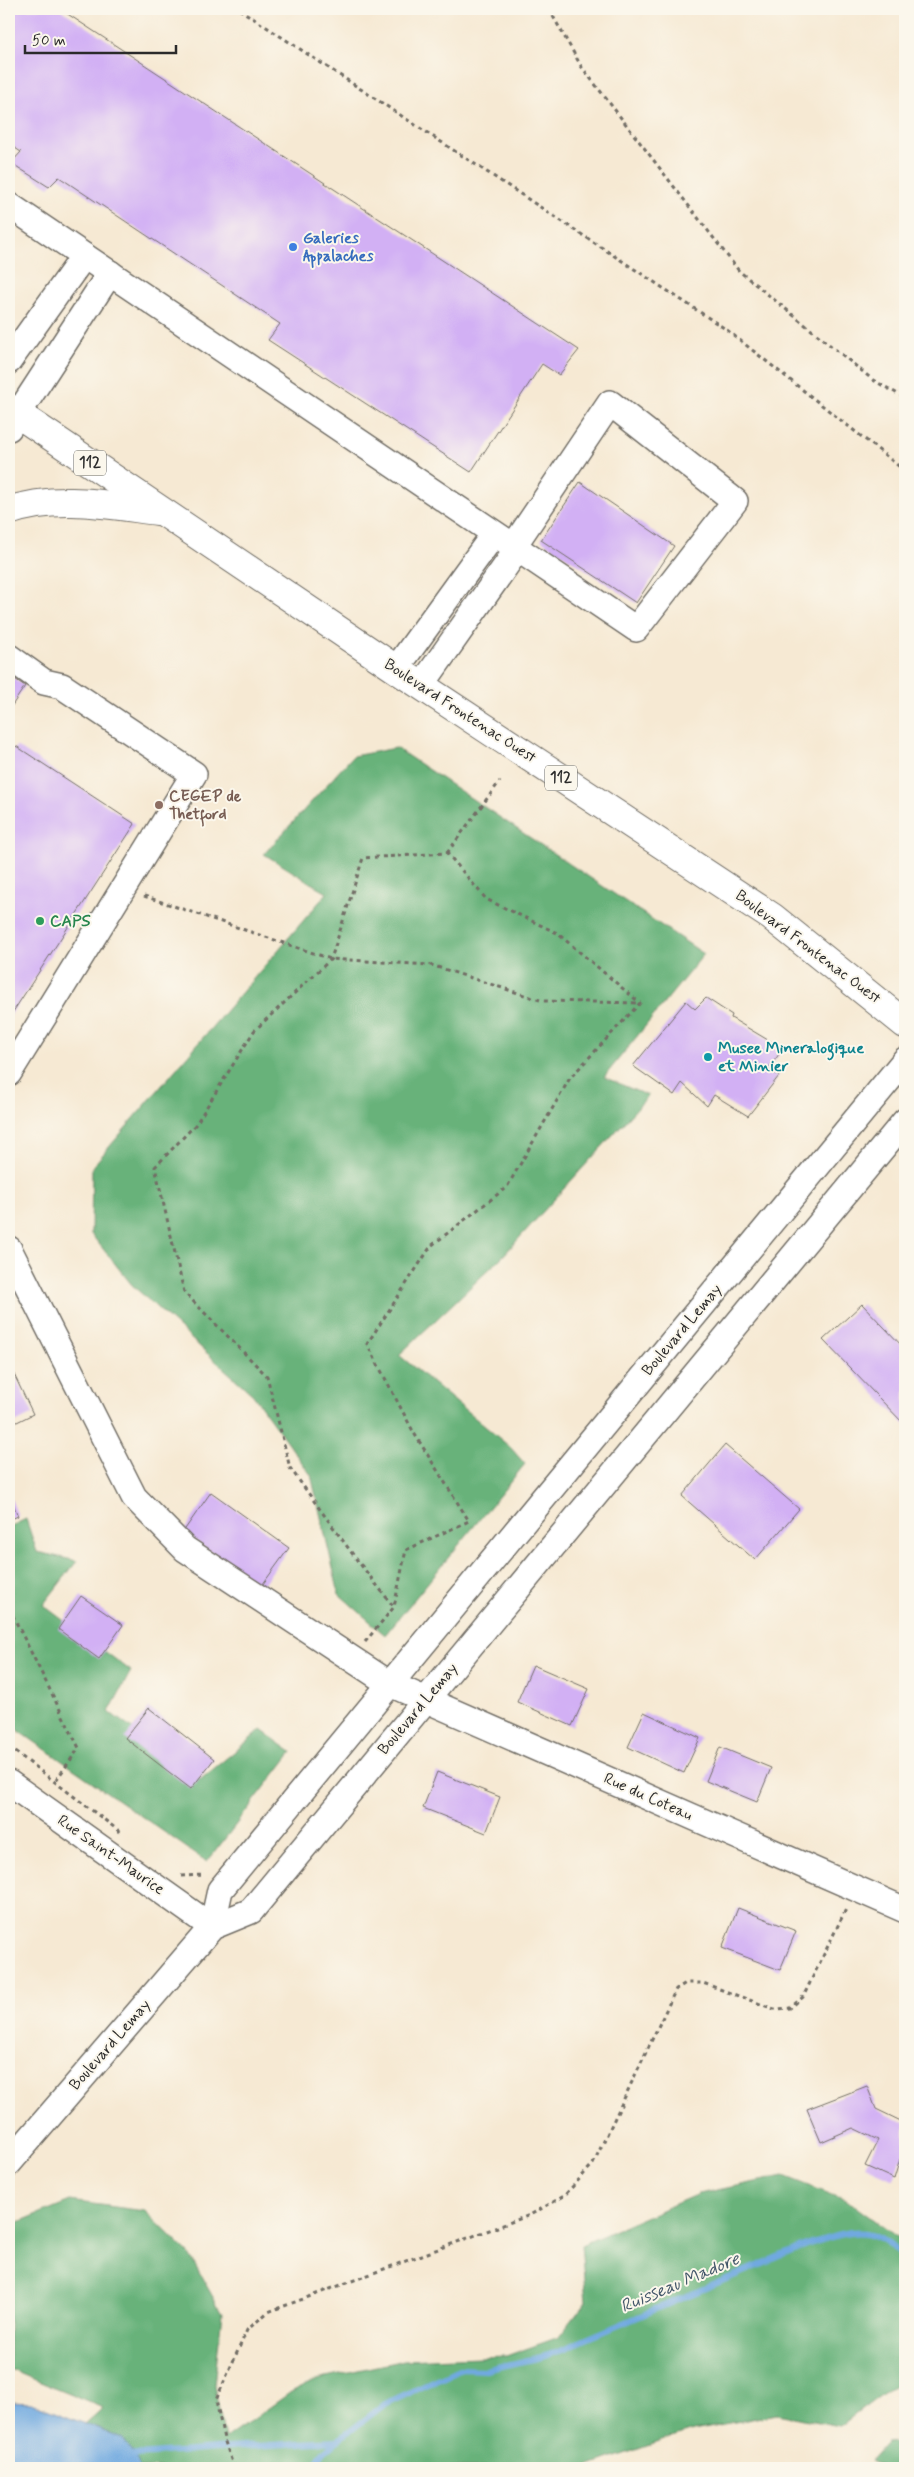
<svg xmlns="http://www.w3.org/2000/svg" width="914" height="2477" viewBox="0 0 914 2477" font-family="Mynerve,sans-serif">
<rect width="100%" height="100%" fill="#fbf7ec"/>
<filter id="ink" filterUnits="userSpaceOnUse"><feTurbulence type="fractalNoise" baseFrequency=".02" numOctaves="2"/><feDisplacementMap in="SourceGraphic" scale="10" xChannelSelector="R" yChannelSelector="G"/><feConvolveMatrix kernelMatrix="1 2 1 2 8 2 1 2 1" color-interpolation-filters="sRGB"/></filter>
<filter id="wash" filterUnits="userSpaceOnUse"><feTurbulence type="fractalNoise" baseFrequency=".0096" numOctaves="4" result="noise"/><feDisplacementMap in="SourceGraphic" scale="20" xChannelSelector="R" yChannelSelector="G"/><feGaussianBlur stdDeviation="1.12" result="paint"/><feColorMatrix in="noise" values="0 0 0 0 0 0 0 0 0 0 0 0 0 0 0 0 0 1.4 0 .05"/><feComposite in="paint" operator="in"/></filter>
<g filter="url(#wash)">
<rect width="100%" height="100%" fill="#f6e9d3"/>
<g fill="#67b27a" stroke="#496e52">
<path d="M396,748L704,954L604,1077L648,1096L502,1257L399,1355L510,1447L525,1464L385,1635L339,1594L311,1475L253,1395L132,1285L91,1234L92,1167L327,893L264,854L353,756Z"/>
<path d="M26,1519L37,1552L77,1561L43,1605L131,1671L109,1712L201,1779L261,1730L292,1752L207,1862L9,1724V1527Z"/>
<path d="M784,2176L848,2201L905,2243V2377L840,2426L777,2414L693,2430L584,2468H139C130,2437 113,2434 85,2424L103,2408L9,2369V2226L70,2201L145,2211L188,2253L222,2313L214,2385L225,2439L291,2392L317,2379L404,2360L506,2356L559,2337L586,2302L581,2245L698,2194Z"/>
<path d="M905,2441V2468H885L870,2461L886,2443Z"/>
</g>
<path fill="#70a9e0" stroke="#4e6a86" d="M9,2402L31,2403L122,2438L135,2455L139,2468H9Z"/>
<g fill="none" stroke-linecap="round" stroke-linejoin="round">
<g stroke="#70a9e0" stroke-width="6">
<path d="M135,2455C202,2451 269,2444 337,2441"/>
<path d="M313,2468L323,2452L385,2404L459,2369L486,2370L549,2355L806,2245C849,2232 873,2220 905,2260"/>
</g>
</g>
<g id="blocks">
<g fill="#d2b0f4">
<path d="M9,9H60L579,350L559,375L542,364L471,472L268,340L280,324L59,177L49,187L11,163L21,152L9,144Z"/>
<path d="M580,482L674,546L636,603L541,540Z"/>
<path d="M9,675L25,686L9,710Z"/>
<path d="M16,746L135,824L9,1018V757Z"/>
<path d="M706,998L732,1015L731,1018L783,1049L768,1069L779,1076L748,1116L714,1095L707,1106L682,1083L674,1095L633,1066L686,1001L695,1009Z"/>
<path d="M862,1304L905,1349V1425L823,1340Z"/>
<path d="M9,1364L33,1414L9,1426Z"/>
<path d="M725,1445L799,1509L755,1560L682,1496Z"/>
<path d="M211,1492L289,1548L260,1588L183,1532Z"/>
<path d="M9,1494L18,1516L9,1520Z"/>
<path d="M81,1596L123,1625L99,1659L58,1629Z"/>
<path d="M533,1665L589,1689L572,1726L517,1702Z"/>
<path d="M149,1708L214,1759L191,1789L125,1738Z"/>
<path d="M644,1712L700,1738L684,1773L628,1747Z"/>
<path d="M720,1747L771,1768L757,1802L706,1781Z"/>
<path d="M437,1772L500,1797L486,1833L423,1808Z"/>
<path d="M738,1908L796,1931L780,1970L722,1948Z"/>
<path d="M867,2086L876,2109L905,2123V2162L900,2159L894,2179L865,2166L878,2140L853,2128L821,2142L807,2109Z"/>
</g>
</g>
</g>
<g filter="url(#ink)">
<use href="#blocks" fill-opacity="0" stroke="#726e66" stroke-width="1"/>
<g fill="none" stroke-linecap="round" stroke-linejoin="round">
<g stroke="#726e66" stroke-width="28">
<g id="minor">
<path d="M9,205L636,629L735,501L610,403L513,547"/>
<path d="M9,361L84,256"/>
<path d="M9,428L110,273"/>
<path d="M9,657L44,682L62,686L194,774L9,1073"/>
<path d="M396,669L494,534"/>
<path d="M421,686L517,550"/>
<path d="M9,1249L134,1497L185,1549L390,1684L905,1910"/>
<path d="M9,1783L212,1927"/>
<path d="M212,1927L220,1890L905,1060"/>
<path d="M9,2163L212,1927L251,1911L905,1121"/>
</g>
</g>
<g stroke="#726e66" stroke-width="30">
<g id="major">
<path d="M9,408L396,669L772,917L905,1024"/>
<path d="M9,511C56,494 109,505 158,511"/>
</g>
</g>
<g stroke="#726e66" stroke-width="3" stroke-dasharray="4 4" stroke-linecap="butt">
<path d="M239,9L727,330L905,471"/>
<path d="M549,9L581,66L739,271L873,380L905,398"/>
<path d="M447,853L500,781"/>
<path d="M144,896L331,959L431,965L543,1001L640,1003"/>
<path d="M9,1608L79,1748L54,1783"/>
<path d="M365,1642L394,1607L406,1550L469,1521L414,1433L367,1344L431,1246L507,1187L570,1078L640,1003L557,933L486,899L447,853L363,858L331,959L254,1031L196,1124L155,1167L184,1292L267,1376L290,1468L357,1560L394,1607"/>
<path d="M9,1747L123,1834"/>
<path d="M181,1876L204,1875"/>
<path d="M234,2468L224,2439L216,2400L247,2330L268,2312L530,2215L564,2196L593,2164L676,1989L686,1983H703L774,2009L790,2008L803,1997L847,1907"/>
</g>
<use href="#minor" stroke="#fff" stroke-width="25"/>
<use href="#major" stroke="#fff" stroke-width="28"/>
</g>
</g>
<circle fill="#3f7fe0" stroke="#fbf7ec" stroke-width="2" cx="293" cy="247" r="5"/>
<circle fill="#8d6e63" stroke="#fbf7ec" stroke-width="2" cx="159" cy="805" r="5"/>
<circle fill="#2e9e5b" stroke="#fbf7ec" stroke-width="2" cx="40" cy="921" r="5"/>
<circle fill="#0f9aa8" stroke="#fbf7ec" stroke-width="2" cx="708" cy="1057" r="5"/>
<g text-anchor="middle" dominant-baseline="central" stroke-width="4" stroke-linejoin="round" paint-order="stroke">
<g fill="#fbf7ec" stroke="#696865" stroke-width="1">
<rect x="74" y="450.5" width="32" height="25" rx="4"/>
<rect x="545" y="765.5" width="32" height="25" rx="4"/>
</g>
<g font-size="15" font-weight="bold" fill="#2b2b2b">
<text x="90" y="463">112</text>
<text x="561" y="778">112</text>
</g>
<g font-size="16" font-weight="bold" fill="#366cbe" stroke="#fbf7ec" text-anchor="start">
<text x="303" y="238">Galeries<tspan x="303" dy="18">Appalaches</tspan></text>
</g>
<g font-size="16" fill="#2b2b2b" stroke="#fbf7ec">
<text transform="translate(460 711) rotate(33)">Boulevard Frontenac Ouest</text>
<text transform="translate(808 947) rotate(37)">Boulevard Frontenac Ouest</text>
<text transform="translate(682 1330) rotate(-50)">Boulevard Lemay</text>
<text transform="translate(418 1709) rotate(-50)">Boulevard Lemay</text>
<text transform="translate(648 1797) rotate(24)">Rue du Coteau</text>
<text transform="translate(111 1855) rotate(35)">Rue Saint-Maurice</text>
<text transform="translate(110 2045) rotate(-49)">Boulevard Lemay</text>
</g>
<g font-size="16" font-weight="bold" fill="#785e54" stroke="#fbf7ec" text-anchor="start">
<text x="169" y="796">CEGEP de<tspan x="169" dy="18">Thetford</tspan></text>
</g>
<g font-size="16" font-weight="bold" fill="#27864d" stroke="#fbf7ec" text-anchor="start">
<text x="50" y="921">CAPS</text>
</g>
<g font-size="16" font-weight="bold" fill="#0d838f" stroke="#fbf7ec" text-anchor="start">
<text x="718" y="1048">Musee Mineralogique<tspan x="718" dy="18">et Minier</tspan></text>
</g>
<g font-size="18" font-style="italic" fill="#43576a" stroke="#fbf7ec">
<text transform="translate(680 2283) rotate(-23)">Ruisseau Madore</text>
</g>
</g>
<rect width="914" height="2477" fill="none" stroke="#fbf7ec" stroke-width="30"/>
<path d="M25 45v8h151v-8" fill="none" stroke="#2b2b2b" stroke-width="2.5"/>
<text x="32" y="45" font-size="15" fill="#2b2b2b" stroke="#fbf7ec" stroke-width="4" paint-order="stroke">50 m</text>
</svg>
